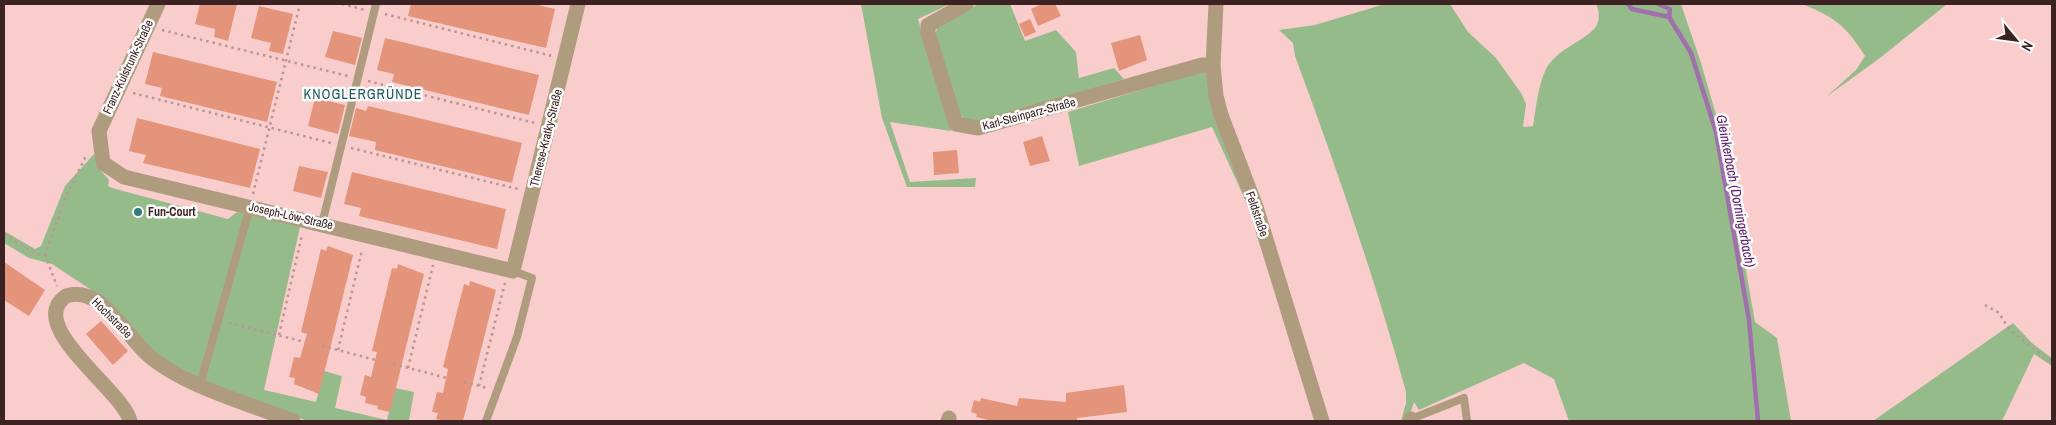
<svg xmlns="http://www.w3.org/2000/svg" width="2056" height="425" viewBox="0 0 2056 425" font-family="'Archivo Narrow',sans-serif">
<rect width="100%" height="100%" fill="#f8cdcc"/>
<g fill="#96bb8b">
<path d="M861,4H950L918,19L951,131L890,122L910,182L976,178L975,187H907L882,118Z"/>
<path d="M979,4H1010L1025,41L1056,30L1076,52L1079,78L1114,68L1124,79L986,121C974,122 967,122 958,113L935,35L939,22Z"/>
<path d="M1385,4H1450L1468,32L1496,58L1521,93L1526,104L1523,127L1533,126C1536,108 1538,86 1546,69C1557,49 1579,44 1594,29C1600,23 1600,11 1596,4H1681L1701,63L1732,170L1737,219L1755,322L1777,338L1791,421H1569L1554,379L1524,363L1419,410L1414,402L1408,421H1401L1406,403V392C1375,278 1336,167 1295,56L1293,43L1279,30L1315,25Z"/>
<path d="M1802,4H1947L1880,58L1826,97L1856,70L1865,56C1847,27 1835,17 1802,4Z"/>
<path d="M1207,70L1249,208L1212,127L1079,166L1068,112Z"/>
<path d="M94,154L96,165L109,180L108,186L112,188L228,219L237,212L300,227L264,390L316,402L324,371L342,376L335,408L387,420L395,388L414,392L409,421H307L193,376L175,368L151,349L105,299L52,264L29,258L4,243V231L35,249L41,246L65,186Z"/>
<path d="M2013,323L2033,344L2052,358V366L2034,354L2002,421H1873Z"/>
</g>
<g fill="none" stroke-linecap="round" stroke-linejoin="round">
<g stroke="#9f70ac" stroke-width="4.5">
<path d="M1628,4L1632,9L1669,17L1691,53L1716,132L1749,320L1758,421"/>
<path d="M1658,4L1670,9L1669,17"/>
</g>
</g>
<g fill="#e3947a">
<path d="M200,4H237L228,41L214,37L215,29L195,24Z"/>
<path d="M411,4H534L555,9L546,48L408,16Z"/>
<path d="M1042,4H1055L1061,16L1038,26L1031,9Z"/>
<path d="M259,6L293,14L283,54L269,51L271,43L251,38Z"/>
<path d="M1030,19L1036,32L1025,37L1019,24Z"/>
<path d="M333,31L362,38L355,65L325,57Z"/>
<path d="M1140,35L1147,60L1119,71L1111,43Z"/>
<path d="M385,38L539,75L529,115L392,82L394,74L377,70Z"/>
<path d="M153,52L277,82L267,122L160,96L162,88L145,84Z"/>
<path d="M315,98L345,105L338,134L308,126Z"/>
<path d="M368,106L522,143L512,183L375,150L376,142L349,136L356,108L366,111Z"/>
<path d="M137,118L260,149L250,188L143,163L146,155L129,151Z"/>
<path d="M1042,136L1050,161L1030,166L1023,142Z"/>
<path d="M957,150L959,173L934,175L933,152Z"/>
<path d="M299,166L328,172L321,198L293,191Z"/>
<path d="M352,172L506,209L497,249L359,216L361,208L344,204Z"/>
<path d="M328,246L353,255L319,394L294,384L295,378L289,377L294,357L300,358L307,334L301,332L321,249L326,251Z"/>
<path d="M4,262L45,290L29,316L4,300Z"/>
<path d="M398,264L424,274L390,412L377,409L378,406L365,403L366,397L360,395L365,375L371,377L377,352L372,351L392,268L397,269Z"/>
<path d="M470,281L496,290L463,421H445L436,419L438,413L432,412L437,392L443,393L448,369L443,367L464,284L469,286Z"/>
<path d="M101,321L128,351L113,365L86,334Z"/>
<path d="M1124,385L1127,412L1077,418V421H992L976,417L977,414L971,412L974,400L980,402L981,398L1017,406L1019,398L1066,402V393Z"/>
</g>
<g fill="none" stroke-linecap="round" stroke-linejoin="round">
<g stroke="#bc9696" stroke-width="2.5" stroke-dasharray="2.5 4" stroke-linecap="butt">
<path d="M342,4L365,10"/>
<path d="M385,14L552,56"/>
<path d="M162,30L348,76"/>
<path d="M368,81L535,123"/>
<path d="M133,93L331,143"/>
<path d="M351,148L518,189"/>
<path d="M253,194L300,4"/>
<path d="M4,235L36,254L45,255L67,194L87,154"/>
<path d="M45,255L57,286"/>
<path d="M1985,305L1999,313L2009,329L2052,363"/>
<path d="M229,323L305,342"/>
<path d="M279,335L302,235"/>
<path d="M322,346L376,360"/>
<path d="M338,350L362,250"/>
<path d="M393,364L447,378"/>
<path d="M408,368L433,265"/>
<path d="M464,382L487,388"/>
<path d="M479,386L505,283"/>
</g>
<g stroke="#af9c7f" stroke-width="8">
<path d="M322,224L376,4"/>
<path d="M200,385L250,207"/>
<path d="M1411,419L1464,398L1467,421"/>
<path d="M486,421L517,337L532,278L513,271"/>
</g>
<g stroke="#af9c7f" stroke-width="15">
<path d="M158,4L99,131L103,163L124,177L513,271L578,4"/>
<path d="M966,4L928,25V33L956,124L978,128L1202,65H1213"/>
<path d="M1216,4L1213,65L1216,96L1221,115L1256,207L1322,421"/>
<path d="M130,421C124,391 24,326 66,296C100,284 125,334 147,354C181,385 250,404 293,421"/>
<path d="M948,421L949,418"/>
<path d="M1411,421V419"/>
</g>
</g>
<circle fill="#317a7d" stroke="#fafafa" stroke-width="2" cx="138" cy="212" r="5"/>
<g text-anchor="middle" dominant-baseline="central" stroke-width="5" stroke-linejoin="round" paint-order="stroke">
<g font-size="12" fill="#3c2222" stroke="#fafafa">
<text transform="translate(128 67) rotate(-65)">Franz-Kulstrunk-Straße</text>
<text transform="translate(1029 114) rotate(-15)">Karl-Steinparz-Straße</text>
<text transform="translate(546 138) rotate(-76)">Therese-Kratky-Straße</text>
<text transform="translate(1257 214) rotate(71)">Feldstraße</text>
<text transform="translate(291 216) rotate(13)">Joseph-Löw-Straße</text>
<text transform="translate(112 318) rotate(45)">Hochstraße</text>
</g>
<g font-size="12" font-weight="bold" fill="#3c2222" stroke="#fafafa" text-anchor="start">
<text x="148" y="212">Fun-Court</text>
</g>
<g font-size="14" letter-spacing="1" fill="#215c5e" stroke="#fafafa">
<text x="363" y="94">KNOGLERGRÜNDE</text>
</g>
<g font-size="14" font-style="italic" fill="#5c216c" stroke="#fafafa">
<text transform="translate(1736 191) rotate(79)">Gleinkerbach (Dorningerbach)</text>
</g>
</g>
<rect width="2056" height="425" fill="none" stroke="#3c2222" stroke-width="10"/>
<g transform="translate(2016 40) rotate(119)" stroke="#fafafa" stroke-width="4" paint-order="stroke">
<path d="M0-4L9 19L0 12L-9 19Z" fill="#3c2222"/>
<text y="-8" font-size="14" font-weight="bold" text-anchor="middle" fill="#3c2222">N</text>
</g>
</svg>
